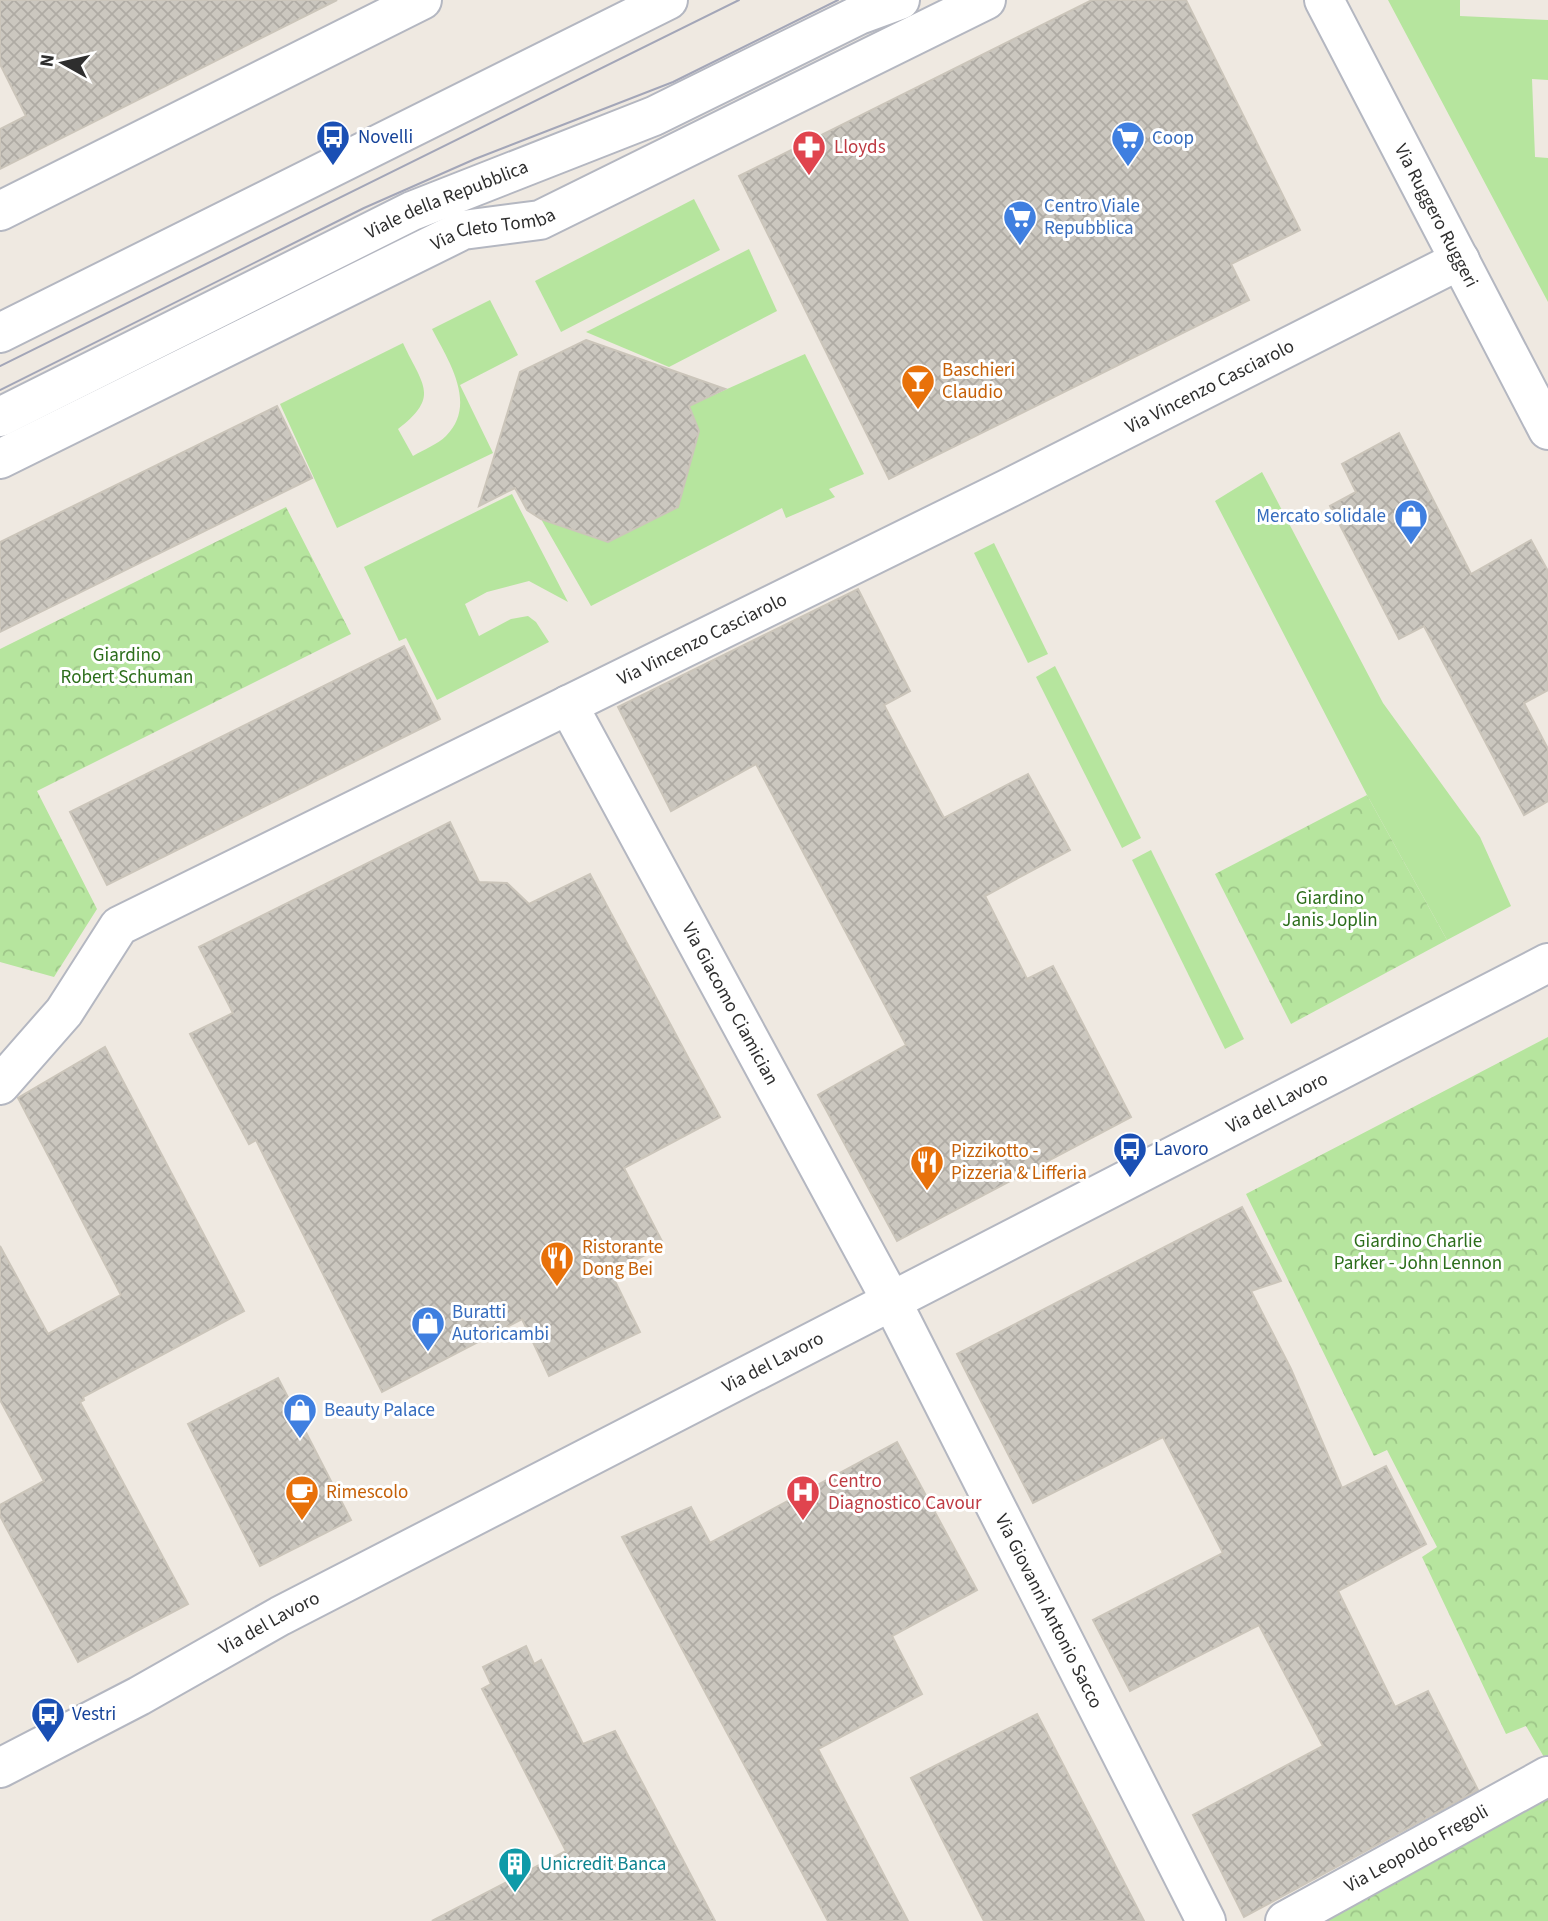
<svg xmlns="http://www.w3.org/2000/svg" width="1548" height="1921" viewBox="0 0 1548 1921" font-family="'Source Sans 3',sans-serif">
<defs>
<pattern id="park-crowns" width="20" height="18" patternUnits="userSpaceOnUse" patternTransform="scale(1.75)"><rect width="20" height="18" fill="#b6e59e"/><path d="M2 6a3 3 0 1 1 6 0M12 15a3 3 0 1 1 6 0" fill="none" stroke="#9dc588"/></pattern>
<pattern id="building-cross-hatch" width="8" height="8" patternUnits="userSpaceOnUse" patternTransform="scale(1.75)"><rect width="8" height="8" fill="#cbc7bf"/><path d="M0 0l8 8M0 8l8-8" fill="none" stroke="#afaba4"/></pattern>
</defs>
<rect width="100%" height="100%" fill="#efe9e1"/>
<g fill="#b6e59e">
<path d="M1388,0H1460V16L1548,20V80L1532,79L1535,157L1548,158V302Z"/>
<path d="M694,199L720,250L561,332L535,281Z"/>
<path d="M749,249L777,311L669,367L586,332Z"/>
<path d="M490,300L518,355L460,385L493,453L337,528L280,404L403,343C422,385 441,396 398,429L413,456C423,450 438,444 446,436C478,404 448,360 432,329Z"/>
<path d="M805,354L864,474L829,489L835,497L786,518L782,508L591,606L541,519L677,507L699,432L689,406Z"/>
<path d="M1262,472L1383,703L1480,837L1511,906L1447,940L1367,795L1215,501Z"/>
<path d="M512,494L568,602L529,581L487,592L465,604L479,636L511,619L528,616L536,622L549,642L437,700L406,638L399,641L364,567Z"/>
<path d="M994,543L1048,654L1028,663L974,553Z"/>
<path d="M1055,666L1141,838L1122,848L1036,677Z"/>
<path d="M1151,850L1244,1039L1225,1049L1132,860Z"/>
</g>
<g fill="url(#park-crowns)">
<path d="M286,507L351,634L37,791L97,909L54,977L0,962V649Z"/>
<path d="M1367,795L1447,940L1291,1024L1215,874Z"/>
<path d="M1548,1037V1764L1526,1726L1506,1734L1422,1557L1437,1547L1387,1450L1374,1456L1246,1194Z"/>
<path d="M1548,1794V1921H1316Z"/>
</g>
<g fill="url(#building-cross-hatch)" stroke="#cbc5ba" stroke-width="2">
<path d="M0,0H337L0,169V129L26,116L0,64Z"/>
<path d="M1092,0H1186L1300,230L1231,264L1249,300L889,479L739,176Z"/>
<path d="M586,340L725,389L689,406L699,431L678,507L608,542L541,519L527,510L515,488L479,506L520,372Z"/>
<path d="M277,406L312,478L0,632V542Z"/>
<path d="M1399,433L1471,574L1531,540L1548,571V690L1524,703L1548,749V801L1524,815L1424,626L1399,639L1330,506L1356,492L1342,464Z"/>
<path d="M858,589L910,691L884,705L944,818L1028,774L1070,850L985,896L1027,979L1053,966L1131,1117L897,1241L818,1095L906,1045L756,764L671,811L618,707Z"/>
<path d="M404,646L440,719L107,885L70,812Z"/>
<path d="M450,822L479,882L507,883L529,904L590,874L720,1117L624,1168L664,1245L611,1273L640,1332L549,1376L522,1319L382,1392L256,1140L249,1144L190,1034L233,1013L199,947Z"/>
<path d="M105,1047L244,1311L83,1397L84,1400L80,1402L188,1604L78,1662L0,1516V1505L44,1481L0,1400V1246L48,1334L121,1295L18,1098Z"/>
<path d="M1242,1207L1281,1281L1251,1291L1291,1369L1342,1488L1386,1466L1426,1544L1338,1591L1395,1707L1428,1691L1478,1790L1244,1917L1193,1815L1323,1746L1259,1625L1130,1691L1093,1620L1223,1553L1163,1437L1033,1503L957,1354Z"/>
<path d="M278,1378L351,1520L260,1566L188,1424Z"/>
<path d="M897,1442L977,1590L892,1636L922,1694L818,1749L908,1921H828L622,1537L691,1507L710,1543Z"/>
<path d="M526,1646L534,1664L541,1660L583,1744L615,1731L715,1921H432L566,1851L482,1689L491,1684L483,1667Z"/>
<path d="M1037,1714L1144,1921H984L943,1841L911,1778Z"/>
</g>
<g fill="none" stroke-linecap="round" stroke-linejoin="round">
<g stroke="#b4b7c1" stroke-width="42">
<g id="minor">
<path d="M0,211L422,0"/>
<path id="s1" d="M0,459L463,230L540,220L986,0"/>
<path id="s2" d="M568,705L892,1302L1206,1921"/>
<path id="s3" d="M0,1085L64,1012L119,926L1007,489L1460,260"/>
<path id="s4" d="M1285,1921L1548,1776"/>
</g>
</g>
<g stroke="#b4b7c1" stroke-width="42">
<g id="tertiary">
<path id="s5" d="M0,1768L139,1696L280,1616L1548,963"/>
</g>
</g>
<g stroke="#b4b7c1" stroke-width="42">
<g id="secondary">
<path id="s6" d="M1324,0L1548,430"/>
<path d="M0,333L668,0"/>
<path id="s7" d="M0,417L412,211L654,116L859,15L900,0"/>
</g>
</g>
<use href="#minor" stroke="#fff" stroke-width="38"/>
<use href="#tertiary" stroke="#fff" stroke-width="38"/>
<use href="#secondary" stroke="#fff" stroke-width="38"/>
<g stroke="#a3a6b8" stroke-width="2">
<path d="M0,366L739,0"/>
<path d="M0,390L364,208L475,159L673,82L838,0"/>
</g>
</g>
<defs>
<g id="bus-pin" transform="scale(1.75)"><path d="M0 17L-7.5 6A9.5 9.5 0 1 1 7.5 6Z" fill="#1a4fb4" stroke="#fff"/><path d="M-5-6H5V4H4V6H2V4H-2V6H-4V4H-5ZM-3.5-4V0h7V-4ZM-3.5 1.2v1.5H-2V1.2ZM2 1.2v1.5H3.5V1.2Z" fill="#fff"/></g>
<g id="supermarket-pin" transform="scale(1.75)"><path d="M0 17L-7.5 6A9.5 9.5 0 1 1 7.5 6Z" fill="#3f7fe0" stroke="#fff"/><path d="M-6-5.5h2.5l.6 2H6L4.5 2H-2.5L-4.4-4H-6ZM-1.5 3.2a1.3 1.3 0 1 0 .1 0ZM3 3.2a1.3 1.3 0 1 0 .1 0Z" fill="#fff"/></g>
<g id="pharmacy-pin" transform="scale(1.75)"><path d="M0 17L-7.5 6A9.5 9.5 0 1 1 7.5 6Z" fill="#e0444e" stroke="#fff"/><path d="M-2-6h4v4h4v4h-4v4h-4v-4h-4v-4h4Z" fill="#fff"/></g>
<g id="bar-pin" transform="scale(1.75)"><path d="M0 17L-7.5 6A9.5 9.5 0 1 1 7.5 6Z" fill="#e8710a" stroke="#fff"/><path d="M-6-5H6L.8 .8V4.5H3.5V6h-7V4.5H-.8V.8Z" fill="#fff"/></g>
<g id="shop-pin" transform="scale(1.75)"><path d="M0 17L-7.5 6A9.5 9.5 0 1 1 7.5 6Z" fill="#3f7fe0" stroke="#fff"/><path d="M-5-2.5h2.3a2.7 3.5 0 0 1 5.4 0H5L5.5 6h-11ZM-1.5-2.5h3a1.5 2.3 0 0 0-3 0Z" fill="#fff"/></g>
<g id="restaurant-pin" transform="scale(1.75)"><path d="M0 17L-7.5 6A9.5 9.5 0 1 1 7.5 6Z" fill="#e8710a" stroke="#fff"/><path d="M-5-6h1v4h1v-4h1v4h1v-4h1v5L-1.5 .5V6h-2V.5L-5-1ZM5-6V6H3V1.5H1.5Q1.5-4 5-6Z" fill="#fff"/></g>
<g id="cafe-pin" transform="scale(1.75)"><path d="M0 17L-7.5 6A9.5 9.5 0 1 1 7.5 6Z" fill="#e8710a" stroke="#fff"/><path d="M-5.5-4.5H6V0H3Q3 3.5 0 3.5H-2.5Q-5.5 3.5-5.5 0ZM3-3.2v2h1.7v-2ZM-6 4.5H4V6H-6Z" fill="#fff"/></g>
<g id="hospital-pin" transform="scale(1.75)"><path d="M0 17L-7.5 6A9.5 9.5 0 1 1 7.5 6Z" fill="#e0444e" stroke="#fff"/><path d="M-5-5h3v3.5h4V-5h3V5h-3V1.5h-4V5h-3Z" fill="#fff"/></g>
<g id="building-pin" transform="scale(1.75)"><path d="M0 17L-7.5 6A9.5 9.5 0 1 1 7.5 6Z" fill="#0f9aa8" stroke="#fff"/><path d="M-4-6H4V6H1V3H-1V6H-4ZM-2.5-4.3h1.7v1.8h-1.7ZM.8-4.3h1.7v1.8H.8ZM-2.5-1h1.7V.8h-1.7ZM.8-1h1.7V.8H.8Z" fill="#fff"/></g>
</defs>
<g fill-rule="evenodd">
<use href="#bus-pin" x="333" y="137"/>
<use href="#supermarket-pin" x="1128" y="138"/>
<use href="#pharmacy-pin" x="809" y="147"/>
<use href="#supermarket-pin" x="1020" y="217"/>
<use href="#bar-pin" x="918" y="381"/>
<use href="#shop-pin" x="1411" y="516"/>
<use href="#bus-pin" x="1130" y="1149"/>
<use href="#restaurant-pin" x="927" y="1162"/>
<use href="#restaurant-pin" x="557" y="1258"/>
<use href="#shop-pin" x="428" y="1323"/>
<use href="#shop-pin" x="300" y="1410"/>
<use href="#cafe-pin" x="302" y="1492"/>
<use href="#hospital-pin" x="803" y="1492"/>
<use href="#bus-pin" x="48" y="1714"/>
<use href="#building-pin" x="515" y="1864"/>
</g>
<g text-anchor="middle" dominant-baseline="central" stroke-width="6" stroke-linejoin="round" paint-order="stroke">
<g font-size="19" fill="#164399" stroke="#fff" text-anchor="start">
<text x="358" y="137">Novelli</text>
<text x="1154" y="1149">Lavoro</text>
<text x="72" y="1714">Vestri</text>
</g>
<g font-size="19" fill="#366cbe" stroke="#fff" text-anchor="start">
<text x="1152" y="138">Coop</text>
<text x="1044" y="206">Centro Viale<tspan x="1044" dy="22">Repubblica</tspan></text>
<text x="1386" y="516" text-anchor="end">Mercato solidale</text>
<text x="452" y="1312">Buratti<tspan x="452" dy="22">Autoricambi</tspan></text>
<text x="324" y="1410">Beauty Palace</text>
</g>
<g font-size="19" fill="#be3a42" stroke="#fff" text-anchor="start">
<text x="834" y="147">Lloyds</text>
<text x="828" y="1481">Centro<tspan x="828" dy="22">Diagnostico Cavour</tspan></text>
</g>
<g font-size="19" fill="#2e2e2e" stroke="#fff">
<text stroke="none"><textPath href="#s7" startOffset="497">Viale della Repubblica</textPath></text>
<text stroke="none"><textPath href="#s6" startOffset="243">Via Ruggero Ruggeri</textPath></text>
<text stroke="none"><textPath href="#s1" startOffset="546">Via Cleto Tomba</textPath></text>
<text stroke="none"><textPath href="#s3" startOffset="1416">Via Vincenzo Casciarolo</textPath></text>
<text stroke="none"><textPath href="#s3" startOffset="849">Via Vincenzo Casciarolo</textPath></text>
<text stroke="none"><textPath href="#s2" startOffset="340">Via Giacomo Ciamician</textPath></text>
<text stroke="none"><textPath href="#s5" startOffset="1440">Via del Lavoro</textPath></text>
<text stroke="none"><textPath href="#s5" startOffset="873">Via del Lavoro</textPath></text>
<text stroke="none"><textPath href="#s2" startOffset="1026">Via Giovanni Antonio Sacco</textPath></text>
<text stroke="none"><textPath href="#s5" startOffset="306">Via del Lavoro</textPath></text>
<text stroke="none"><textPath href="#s4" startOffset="150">Via Leopoldo Fregoli</textPath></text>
</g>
<g font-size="19" fill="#c56008" stroke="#fff" text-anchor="start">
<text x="942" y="370">Baschieri<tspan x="942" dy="22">Claudio</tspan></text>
<text x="951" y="1151">Pizzikotto -<tspan x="951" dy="22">Pizzeria &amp; Lifferia</tspan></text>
<text x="582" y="1247">Ristorante<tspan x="582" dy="22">Dong Bei</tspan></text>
<text x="326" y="1492">Rimescolo</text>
</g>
<g font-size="19" fill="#2c6e1b" stroke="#fff">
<text x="127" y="655">Giardino<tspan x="127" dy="22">Robert Schuman</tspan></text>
<text x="1330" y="898">Giardino<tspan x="1330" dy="22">Janis Joplin</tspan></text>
<text x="1418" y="1241">Giardino Charlie<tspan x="1418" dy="22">Parker - John Lennon</tspan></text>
</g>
<g font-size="19" fill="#0d838f" stroke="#fff" text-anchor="start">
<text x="540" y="1864">Unicredit Banca</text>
</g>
</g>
<g transform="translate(63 63) rotate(278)" stroke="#ffffff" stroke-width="5" paint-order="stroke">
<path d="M0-5L12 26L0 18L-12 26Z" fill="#2e2e2e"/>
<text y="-10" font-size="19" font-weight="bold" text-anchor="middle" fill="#2e2e2e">N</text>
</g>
</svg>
